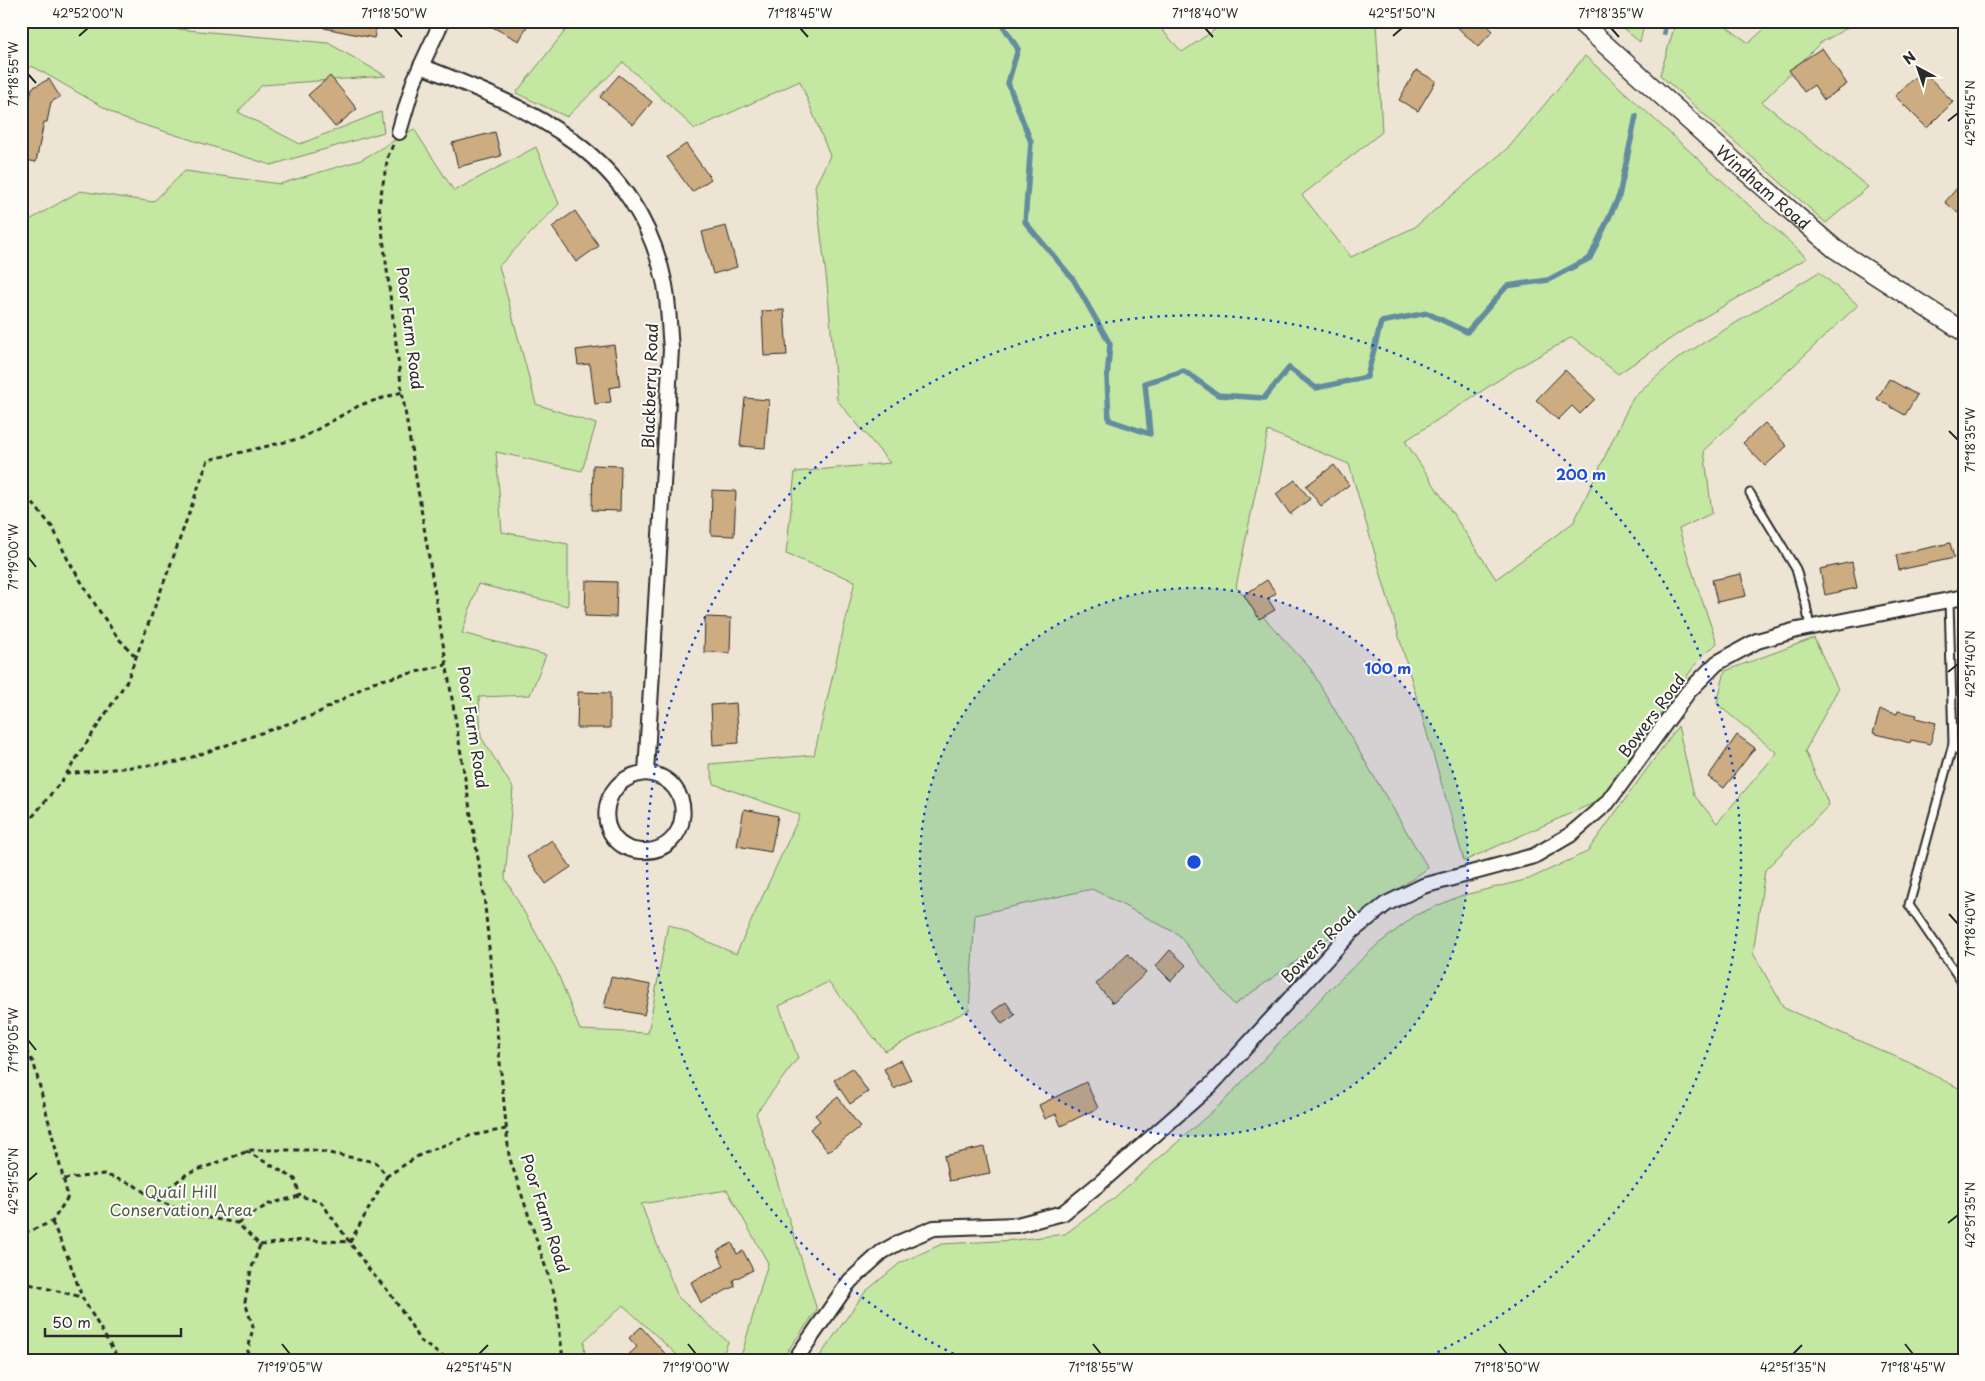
<svg xmlns="http://www.w3.org/2000/svg" width="1985" height="1381" viewBox="0 0 1985 1381" font-family="'Playpen Sans',sans-serif">
<rect width="100%" height="100%" fill="#eee4d3"/>
<filter id="ink" filterUnits="userSpaceOnUse"><feTurbulence type="fractalNoise" baseFrequency=".02" numOctaves="2"/><feDisplacementMap in="SourceGraphic" scale="10" xChannelSelector="R" yChannelSelector="G"/><feConvolveMatrix kernelMatrix="1 2 1 2 8 2 1 2 1" color-interpolation-filters="sRGB"/></filter>
<g filter="url(#ink)">
<g fill="#c4e8a2" stroke="#788a66">
<path d="M21,21H155L156,27L328,43L386,76L262,85L238,112L300,144L381,112L384,132L271,165L122,118L32,66L21,78Z"/>
<path d="M573,21H1154L1182,52L1228,21H1376L1382,132L1302,195L1351,257L1415,227L1510,146L1585,56L1807,258L1694,323L1618,374L1572,337L1514,370L1405,441L1496,579L1574,522L1633,397L1677,359L1819,272L1858,305L1704,450L1712,513L1679,529L1697,586L1717,643L1695,665L1598,801L1464,861L1349,464L1268,431L1236,587L1310,668L1428,868L1234,1005L1178,934L1092,889L975,915L969,1010L885,1051L828,982L779,1006L798,1058L756,1113L817,1310L781,1360H740L768,1263L727,1190L641,1204L678,1297L728,1342L721,1360H672L676,1354L623,1305L584,1341L585,1360H21V225L80,191L153,202L185,171L280,184L361,160L414,129L454,191L536,147L559,204L499,266L536,404L596,424L582,471L496,452L502,532L568,544V606L478,584L462,633L546,655L530,695L479,697L481,737L513,788L505,878L556,969L580,1030L648,1033L668,924L736,954L800,815L714,784L709,764L814,755L855,581L786,554L795,472L890,463L837,400L827,283L815,186L830,156L800,81L695,129L623,62L567,117L516,93Z"/>
<path d="M1614,21H1645L1640,42Z"/>
<path d="M1676,21H1718L1749,43L1773,21H1860L1820,43L1762,102L1868,187L1826,223L1660,75Z"/>
<path d="M1814,638L1838,689L1805,751L1829,805L1765,870L1753,953L1784,1008L1910,1063L1964,1091V1360H817L865,1292L900,1263L942,1244L1016,1240L1065,1234L1114,1198L1223,1102L1331,988L1377,945L1416,915L1460,896L1529,879L1587,852L1678,726L1694,795L1717,823L1777,753L1717,704L1725,671Z"/>
</g>
<g fill="none" stroke-linecap="round" stroke-linejoin="round">
<g stroke="#638c9e" stroke-width="5.5">
<path d="M1000,21L1018,49L1008,83L1031,142L1025,222L1073,279L1110,344L1107,378L1109,420L1150,434L1145,383L1184,371L1218,395L1264,398L1289,368L1316,388L1367,377L1381,322L1427,313L1467,332L1507,286L1548,280L1590,258L1619,196L1636,116"/>
<path d="M1664,33L1666,21"/>
</g>
</g>
<g fill="#ccac80" stroke="#2b2b2b">
<path d="M325,21H378L374,38L324,28Z"/>
<path d="M481,21H530L519,41Z"/>
<path d="M1451,21H1483L1493,31L1478,47Z"/>
<path d="M1822,48L1847,84L1824,100L1814,85L1804,92L1789,70Z"/>
<path d="M1416,70L1436,81L1418,111L1399,100Z"/>
<path d="M1922,70L1953,102L1927,128L1895,96Z"/>
<path d="M619,75L652,102L633,125L600,97Z"/>
<path d="M330,76L357,109L335,127L308,95Z"/>
<path d="M49,79L60,97L51,102L47,122H44L36,162L21,159V128H24L32,88Z"/>
<path d="M495,132L501,156L458,167L452,143Z"/>
<path d="M686,144L711,179L692,192L667,157Z"/>
<path d="M1964,180V218L1945,202Z"/>
<path d="M575,211L599,246L576,262L552,227Z"/>
<path d="M726,226L737,267L713,274L702,232Z"/>
<path d="M784,310L787,355L764,356L762,311Z"/>
<path d="M614,345L620,386L609,388L611,402L595,404L590,364L578,365L576,350Z"/>
<path d="M1565,370L1595,399L1580,414L1572,406L1558,420L1536,400Z"/>
<path d="M1889,379L1917,395L1905,415L1877,399Z"/>
<path d="M745,398L769,400L765,448L740,446Z"/>
<path d="M1765,423L1787,446L1765,466L1743,443Z"/>
<path d="M593,465L621,466L620,511L592,510Z"/>
<path d="M1334,465L1349,485L1321,506L1306,486Z"/>
<path d="M1295,480L1310,499L1290,514L1276,494Z"/>
<path d="M712,490L736,491L734,536L711,535Z"/>
<path d="M1950,543L1954,558L1899,570L1896,555Z"/>
<path d="M1852,562L1857,588L1825,595L1820,569Z"/>
<path d="M1741,574L1746,596L1717,602L1712,580Z"/>
<path d="M1267,580L1276,593L1268,599L1275,610L1259,619L1244,595Z"/>
<path d="M586,581L617,582L616,617L585,616Z"/>
<path d="M705,617L731,618L730,653L704,652Z"/>
<path d="M578,692L610,693V728H577Z"/>
<path d="M736,703L739,743L713,745L711,705Z"/>
<path d="M1880,710L1897,714L1898,711L1917,715L1916,718L1936,723L1930,744L1911,740L1910,743L1873,733Z"/>
<path d="M1737,735L1755,748L1724,788L1708,777Z"/>
<path d="M744,809L778,816L771,852L737,846Z"/>
<path d="M552,840L571,867L546,884L527,857Z"/>
<path d="M1170,950L1186,965L1171,981L1156,966Z"/>
<path d="M1128,954L1146,973L1113,1003L1096,984Z"/>
<path d="M611,977L651,985L644,1015L604,1007Z"/>
<path d="M1006,1002L1015,1015L1002,1024L993,1011Z"/>
<path d="M901,1060L911,1080L894,1089L884,1069Z"/>
<path d="M852,1068L868,1092L850,1104L834,1080Z"/>
<path d="M1086,1082L1098,1108L1061,1126L1056,1114L1045,1119L1039,1105Z"/>
<path d="M838,1097L860,1127L828,1152L810,1129L820,1121L815,1115Z"/>
<path d="M984,1147L990,1173L949,1181L944,1156Z"/>
<path d="M732,1243L737,1254L743,1251L753,1270L733,1280L735,1286L701,1303L691,1282L724,1266L717,1251Z"/>
<path d="M641,1327L671,1360H623L637,1347L629,1338Z"/>
</g>
<g fill="none" stroke-linecap="round" stroke-linejoin="round">
<g stroke="#2b2b2b" stroke-width="11">
<g id="service">
<path d="M1750,493L1796,569L1806,605L1810,628"/>
<path d="M1949,600L1953,744L1909,905L1964,985"/>
<path d="M1953,744L1964,758"/>
</g>
</g>
<g stroke="#2b2b2b" stroke-width="18">
<g id="minor">
<path d="M421,66C534,110 638,153 665,285C669,306 669,328 671,349L646,773C595,777 593,848 641,851C692,854 699,779 646,773"/>
<path d="M399,132L414,81L442,21"/>
<path d="M795,1360L850,1281L882,1252L898,1243L934,1228L1017,1225L1063,1213L1100,1183L1211,1085L1351,932L1386,904L1423,886L1534,856L1570,835L1607,803L1688,692L1717,663L1757,641L1797,630L1964,597"/>
</g>
</g>
<g stroke="#2b2b2b" stroke-width="21">
<g id="tertiary">
<path id="s1" d="M1579,21L1744,170L1835,249L1964,332"/>
</g>
</g>
<g stroke="#2b2b2b" stroke-width="3" stroke-dasharray="5 4" stroke-linecap="butt">
<path d="M393,145L388,156L379,205L402,392L484,895L509,1156L556,1299L563,1360"/>
<path d="M21,489L53,528L68,560L98,609L118,638L136,657"/>
<path d="M66,774L178,762L316,714L373,682L446,665"/>
<path d="M21,831L63,779L127,681L173,558L208,460L302,438L360,405L402,392"/>
<path d="M21,1043L34,1064L68,1197L52,1222L21,1234"/>
<path d="M246,1151L295,1179L300,1196"/>
<path d="M64,1179L104,1174L134,1185L154,1199L193,1215L237,1223L260,1245L251,1270L245,1302L253,1327L246,1360"/>
<path d="M154,1199L187,1174L251,1150H313L375,1162L387,1176L423,1153L469,1136L506,1129"/>
<path d="M52,1222L69,1260L82,1297L119,1360"/>
<path d="M237,1223L269,1204L300,1196L321,1202L371,1272L389,1292L410,1323L419,1340L448,1360"/>
<path d="M260,1245L302,1240L350,1242L387,1176"/>
<path d="M21,1282L82,1297"/>
<path d="M21,1351L33,1360"/>
</g>
<use href="#service" stroke="#fdfcf7" stroke-width="7"/>
<use href="#minor" stroke="#fdfcf7" stroke-width="14"/>
<use href="#tertiary" stroke="#fdfcf7" stroke-width="18"/>
</g>
</g>
<path fill="none" stroke="#2b2b2b" stroke-width="2" d="M394,28L402,37M800,28L808,37M1205,28L1213,37M1611,28L1619,37M79,36L88,28M1393,36L1402,28M28,74L36,83M1948,121L1958,113M1949,431L1958,440M28,557L36,567M1948,672L1958,664M1949,914L1958,924M28,1040L36,1050M28,1181L37,1173M1948,1223L1958,1215M282,1344L290,1354M688,1344L696,1354M1093,1344L1101,1354M1499,1344L1507,1354M1905,1344L1913,1354M479,1354L488,1345M1793,1354L1802,1345"/>
<circle cx="1194" cy="862" r="274" fill="#1d4ed8" fill-opacity=".12"/>
<g fill="none" stroke="#1d4ed8" stroke-width="2.5" stroke-dasharray="2.5 5">
<circle cx="1194" cy="862" r="274"/>
<path d="M967 1360A547 547 0 1 1 1421 1360"/>
</g>
<g text-anchor="middle" dominant-baseline="central" stroke-width="4" stroke-linejoin="round" paint-order="stroke">
<g font-size="16" fill="#2b2b2b" stroke="#fdfcf7">
<text stroke="none"><textPath href="#s1" startOffset="248">Windham Road</textPath></text>
<text transform="translate(411 328) rotate(83)">Poor Farm Road</text>
<text transform="translate(649 386) rotate(-88)">Blackberry Road</text>
<text transform="translate(1651 715) rotate(-53)">Bowers Road</text>
<text transform="translate(474 727) rotate(81)">Poor Farm Road</text>
<text transform="translate(1318 944) rotate(-45)">Bowers Road</text>
<text transform="translate(546 1213) rotate(72)">Poor Farm Road</text>
</g>
<g font-size="16" fill="#515a49" stroke="#fdfcf7">
<text x="181" y="1191">Quail Hill<tspan x="181" dy="18">Conservation Area</tspan></text>
</g>
</g>
<circle cx="1194" cy="862" r="8" fill="#1d4ed8" stroke="#fdfcf7" stroke-width="2.5"/>
<g font-size="15" text-anchor="middle" font-weight="bold" fill="#1d4ed8" stroke="#fdfcf7" stroke-width="4" stroke-linejoin="round" paint-order="stroke">
<text x="1581" y="480">200 m</text>
<text x="1388" y="674">100 m</text>
</g>
<rect width="1985" height="1381" fill="none" stroke="#fdfcf7" stroke-width="55"/>
<g transform="translate(1918 68) rotate(320)" stroke="#fdfcf7" stroke-width="4" paint-order="stroke">
<path d="M0-4L9 19L0 12L-9 19Z" fill="#2b2b2b"/>
<text y="-8" font-size="14" font-weight="bold" text-anchor="middle" fill="#2b2b2b">N</text>
</g>
<path d="M45 1328v8h136v-8" fill="none" stroke="#2b2b2b" stroke-width="2.5"/>
<text x="52" y="1328" font-size="15" fill="#2b2b2b" stroke="#fdfcf7" stroke-width="4" paint-order="stroke">50 m</text>
<rect x="28" y="28" width="1930" height="1326" fill="none" stroke="#2b2b2b" stroke-width="2"/>
<g font-size="12" text-anchor="middle" fill="#2b2b2b">
<text x="88" y="18">42°52'00"N</text>
<text x="394" y="18">71°18'50"W</text>
<text x="800" y="18">71°18'45"W</text>
<text x="1205" y="18">71°18'40"W</text>
<text x="1402" y="18">42°51'50"N</text>
<text x="1611" y="18">71°18'35"W</text>
<text transform="translate(14 74) rotate(-90)" y="4">71°18'55"W</text>
<text transform="translate(1971 113) rotate(-90)" y="4">42°51'45"N</text>
<text transform="translate(1971 440) rotate(-90)" y="4">71°18'35"W</text>
<text transform="translate(14 557) rotate(-90)" y="4">71°19'00"W</text>
<text transform="translate(1971 664) rotate(-90)" y="4">42°51'40"N</text>
<text transform="translate(1971 924) rotate(-90)" y="4">71°18'40"W</text>
<text transform="translate(14 1040) rotate(-90)" y="4">71°19'05"W</text>
<text transform="translate(14 1181) rotate(-90)" y="4">42°51'50"N</text>
<text transform="translate(1971 1215) rotate(-90)" y="4">42°51'35"N</text>
<text x="290" y="1372">71°19'05"W</text>
<text x="479" y="1372">42°51'45"N</text>
<text x="696" y="1372">71°19'00"W</text>
<text x="1101" y="1372">71°18'55"W</text>
<text x="1507" y="1372">71°18'50"W</text>
<text x="1793" y="1372">42°51'35"N</text>
<text x="1913" y="1372">71°18'45"W</text>
</g>
</svg>
